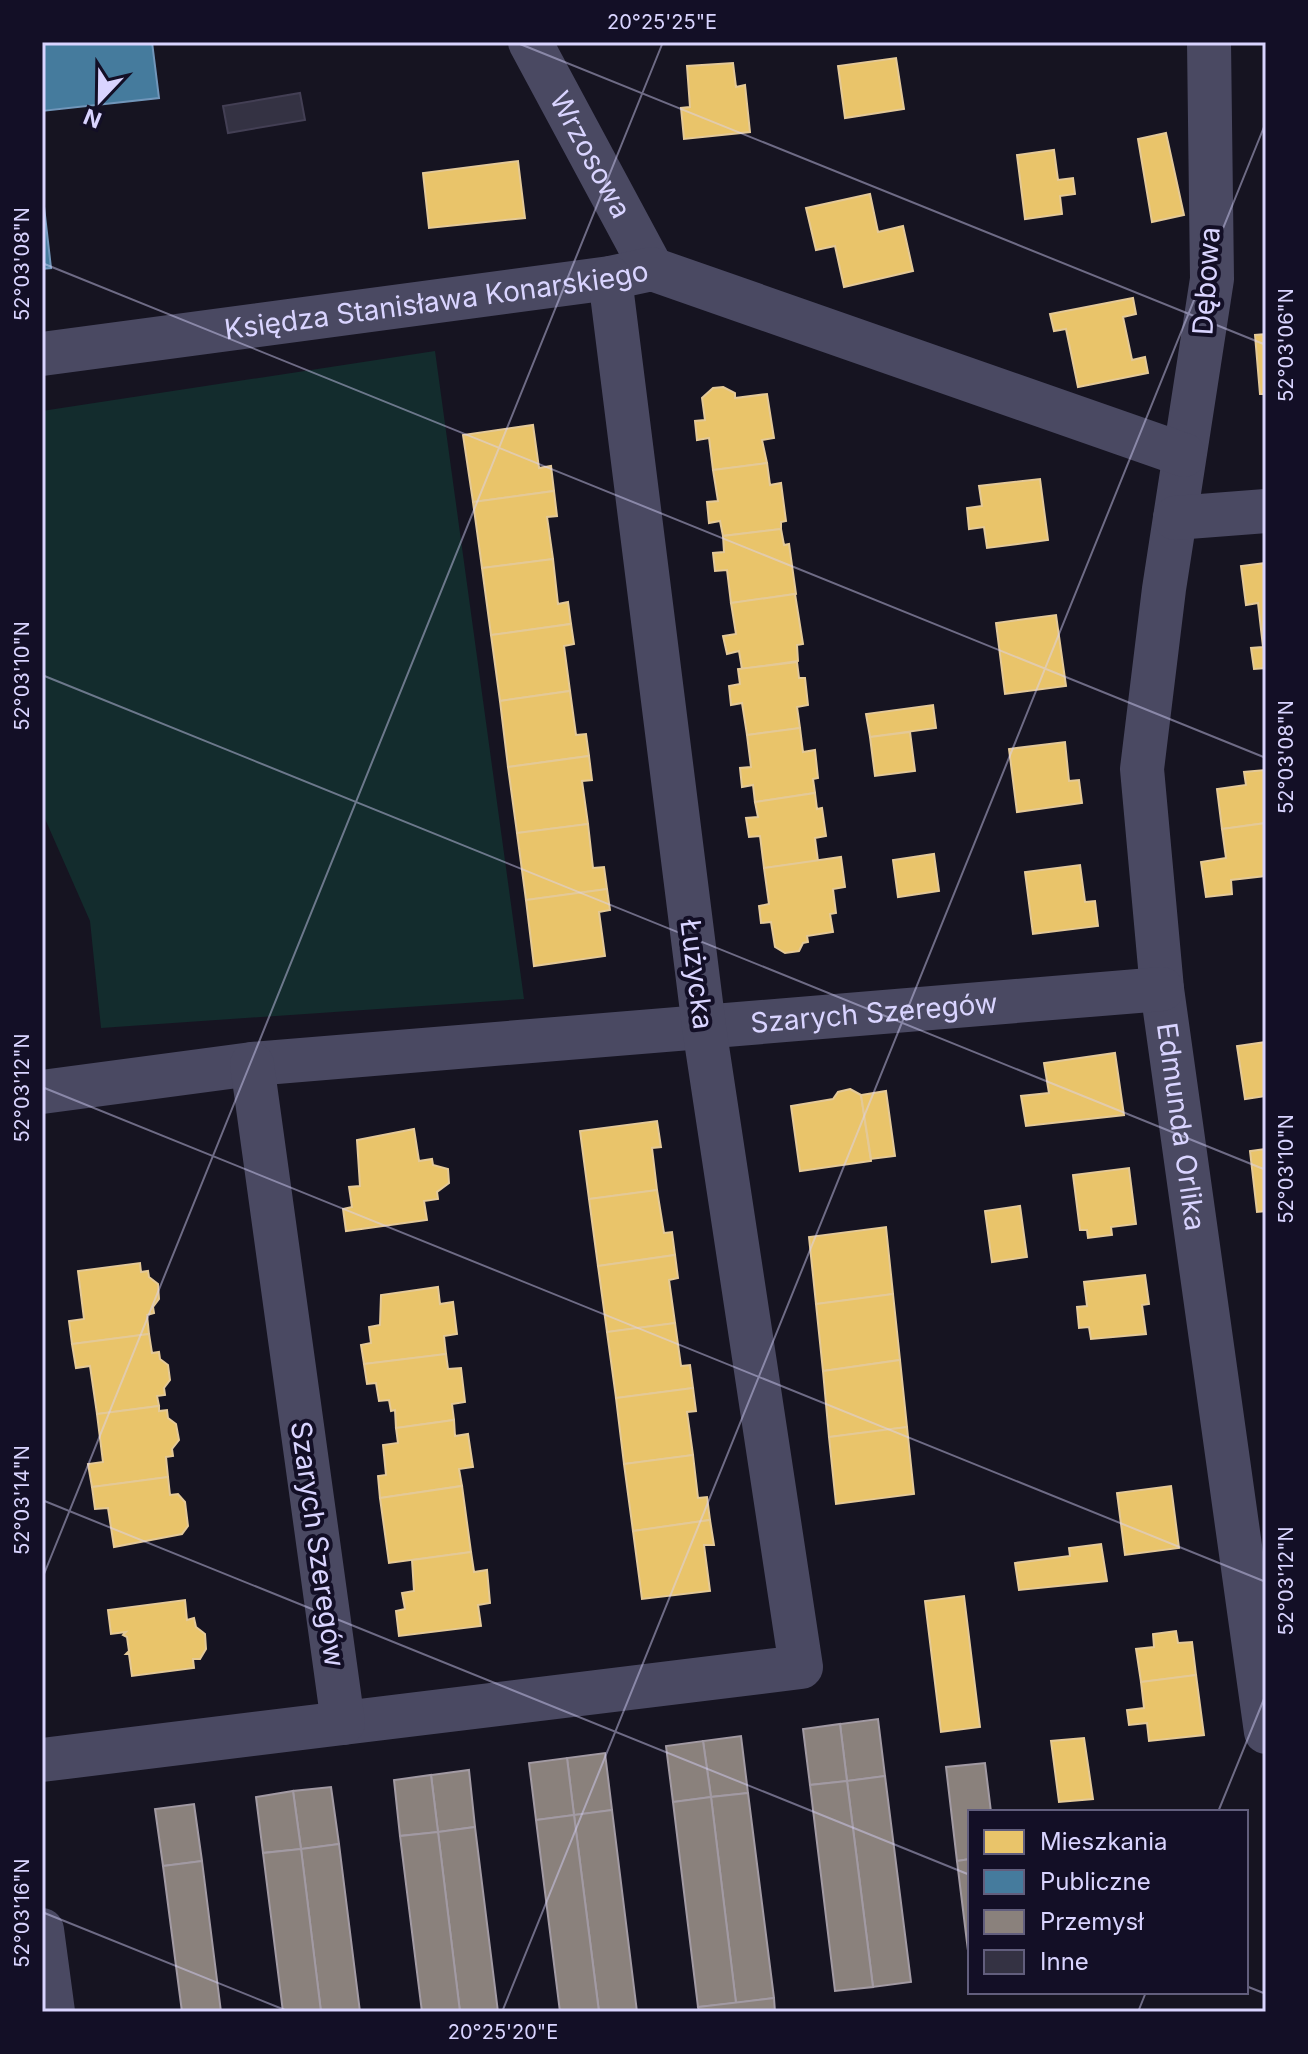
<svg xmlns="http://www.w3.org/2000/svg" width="1308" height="2054" viewBox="0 0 1308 2054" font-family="Inter,sans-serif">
<rect width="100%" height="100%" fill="#161421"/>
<path fill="#132c2d" d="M435,351L524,999L101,1028L90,921L42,812V411Z"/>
<g fill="#e9c46a" stroke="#e4c997" stroke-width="2">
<path d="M896,58L904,109L845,118L838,66Z"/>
<path d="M733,63L736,87L745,85L750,132L684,139L681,108L690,107L687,66Z"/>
<path d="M1166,133L1184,215L1152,222L1138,139Z"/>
<path d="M1054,150L1058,180L1073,178L1075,194L1060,196L1062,214L1025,219L1017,155Z"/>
<path d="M518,161L525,218L429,228L423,173Z"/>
<path d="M870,194L878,232L903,226L913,271L844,287L835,246L816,250L806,208Z"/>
<path d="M1133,298L1136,314L1123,317L1132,360L1145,357L1148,373L1078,387L1066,329L1054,331L1050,314Z"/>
<path d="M1266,334V394H1260L1255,335Z"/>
<path d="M723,387L735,393V398L767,394L774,438L762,440L767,463L713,470L709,438L697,440L695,421L705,420L702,398L713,388Z"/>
<path d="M533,425L539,468L551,466L554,491L473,502L463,435Z"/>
<path d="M767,463L770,485L781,483L786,521L781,522V529L723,536L720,521L709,523L707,502L718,501L713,470Z"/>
<path d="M1040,479L1048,540L987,548L984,527L969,529L967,508L982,506L979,486Z"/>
<path d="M554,491L557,516L547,517L553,559L482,568L473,502Z"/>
<path d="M781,529L784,545L789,544L796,594L731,603L727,570L715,571L713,553L724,552L723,536Z"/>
<path d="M553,559L558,604L568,602L571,624L491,635L482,568Z"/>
<path d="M1266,563V668L1254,669L1251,648L1263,647L1258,603L1246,605L1241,566Z"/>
<path d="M795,594L803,644L797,645L798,661L742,669L739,651L727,654L723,636L736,634L731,603Z"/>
<path d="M1056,615L1066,686L1005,694L996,623Z"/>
<path d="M571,624L574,644L564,646L570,691L500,701L491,635Z"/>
<path d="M797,662L799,678H805L808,705L797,707L800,728L747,735L742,703L731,705L729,686L740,684L738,669Z"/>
<path d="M570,691L576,735L586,734L589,756L508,767L500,701Z"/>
<path d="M933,705L936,728L870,737L866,714Z"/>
<path d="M800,728L803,752L815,750L818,778L813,779L815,793L755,802L753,785L742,787L740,768L751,767L747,735Z"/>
<path d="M910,732L915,771L875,776L870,737Z"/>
<path d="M1065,742L1069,781L1079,780L1082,803L1017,812L1009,749Z"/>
<path d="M589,756L592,780L582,781L588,824L517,833L508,767Z"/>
<path d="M1265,770L1266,823L1222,829L1217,789L1246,785L1244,772Z"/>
<path d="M815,793L817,809L822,808L826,836L815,838L818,861L764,868L760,836L749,837L746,818L758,817L755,802Z"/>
<path d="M1266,823L1265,876L1231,880L1232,894L1206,897L1201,862L1226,858L1222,829Z"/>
<path d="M588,824L593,868L604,867L607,889L526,900L517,833Z"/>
<path d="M934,854L939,891L898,897L893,860Z"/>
<path d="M841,857L845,887L833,889L836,913L830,914L833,932L807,936L808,942L803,943L799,951L785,953L775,947L771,922L761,923L759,906L769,904L764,868Z"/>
<path d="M1080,865L1085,902L1095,901L1098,926L1033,934L1025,872Z"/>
<path d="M607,889L610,910L599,912L605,956L534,966L526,900Z"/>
<path d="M1266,1042V1096L1245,1099L1237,1046Z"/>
<path d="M1115,1053L1124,1115L1026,1126L1021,1096L1049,1093L1044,1063Z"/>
<path d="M850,1089L861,1095L871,1161L800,1171L791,1106L833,1099L838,1092Z"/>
<path d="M886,1091L895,1156L871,1159L861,1095Z"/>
<path d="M657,1121L661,1147L652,1148L657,1190L589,1199L580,1131Z"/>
<path d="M414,1129L419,1161L432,1159L433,1165L448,1169L449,1183L437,1192L438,1199L424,1201L427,1220L346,1231L343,1209L352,1207L349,1187L360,1186L357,1140Z"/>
<path d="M1266,1149V1211L1257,1212L1250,1151Z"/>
<path d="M1129,1168L1136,1224L1111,1227L1112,1235L1088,1238L1087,1230H1080L1073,1175Z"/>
<path d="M657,1190L664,1233L672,1232L675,1255L598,1266L589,1199Z"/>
<path d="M1020,1206L1027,1257L992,1262L985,1211Z"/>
<path d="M886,1227L893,1294L816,1304L809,1237Z"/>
<path d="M675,1255L678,1278L669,1280L675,1323L607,1332L598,1266Z"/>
<path d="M140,1263L141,1272L148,1271L149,1277L158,1284L159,1299L153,1307L154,1313L147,1315L149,1334L72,1344L69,1321L84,1319L78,1271Z"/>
<path d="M1145,1275L1149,1304L1142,1305L1146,1334L1091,1339L1089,1327L1079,1328L1077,1307L1087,1306L1084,1282Z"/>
<path d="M438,1287L440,1304L453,1302L457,1334L444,1336L446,1354L364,1364L361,1345L371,1343L369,1327L380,1325L381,1295Z"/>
<path d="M893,1294L900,1360L823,1371L816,1304Z"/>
<path d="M675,1323L681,1366L690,1365L693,1388L616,1398L607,1332Z"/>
<path d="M149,1334L152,1353L159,1352L160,1359L168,1365L170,1380L164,1388L165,1395L157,1396L159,1406L97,1414L90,1366L76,1368L72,1344Z"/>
<path d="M446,1354L448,1369L461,1368L465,1402L452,1404L454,1420L396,1428L395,1410L391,1411L389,1400L379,1401L376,1383L367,1384L364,1364Z"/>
<path d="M900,1360L907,1427L829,1437L823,1371Z"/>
<path d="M693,1388L696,1411L687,1412L693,1455L624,1464L616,1398Z"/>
<path d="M159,1406V1411L167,1410L168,1418L176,1424L179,1440L172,1449L173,1456L166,1457L168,1477L92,1487L88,1464L103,1462L97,1414Z"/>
<path d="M454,1420L455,1436L468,1434L473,1467L459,1469L462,1486L380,1498L378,1476L386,1475L383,1445L398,1443L396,1428Z"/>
<path d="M907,1427L914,1494L836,1504L829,1437Z"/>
<path d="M693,1455L698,1498L707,1497L710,1520L633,1531L624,1464Z"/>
<path d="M168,1477L170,1495L178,1494L185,1502L188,1526L182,1534L114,1547L108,1508L95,1509L92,1487Z"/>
<path d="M462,1486L471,1552L389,1563L380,1498Z"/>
<path d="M1171,1486L1179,1548L1125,1555L1117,1493Z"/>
<path d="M710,1520L714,1545H704L710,1591L642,1599L633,1531Z"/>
<path d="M1101,1544L1107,1581L1019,1590L1015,1563L1070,1556L1069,1548Z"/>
<path d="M471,1552L474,1572L487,1570L490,1603L478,1605L481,1626L399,1636L396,1611L405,1609L402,1593L414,1591L412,1560Z"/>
<path d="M964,1596L980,1727L941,1732L925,1601Z"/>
<path d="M185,1600L187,1620L194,1618L196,1627L205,1634L206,1649L200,1659H193L194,1668L132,1676L129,1654H126L129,1651L127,1637L123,1635L126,1632L111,1634L108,1610Z"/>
<path d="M1176,1631L1178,1643L1192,1642L1196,1675L1141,1682L1136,1649L1154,1647L1153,1634Z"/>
<path d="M1196,1675L1204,1735L1149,1741L1147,1723L1129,1725L1127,1710L1144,1708L1141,1682Z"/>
<path d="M1084,1738L1093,1799L1059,1802L1051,1741Z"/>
</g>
<g fill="#457b9d" stroke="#7196ba" stroke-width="2">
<path d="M42,42H152L159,98L42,111Z"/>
<path d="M42,189L51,268L42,269Z"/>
</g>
<g fill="#8a817c" stroke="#a29aa3" stroke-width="2">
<path d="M878,1719L885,1776L847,1781L840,1724Z"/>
<path d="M840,1724L847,1781L810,1785L803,1729Z"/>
<path d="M741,1736L748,1793L711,1797L703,1741Z"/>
<path d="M703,1741L711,1797L673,1802L666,1746Z"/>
<path d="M605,1753L612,1810L574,1815L567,1758Z"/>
<path d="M567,1758L574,1815L536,1820L529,1763Z"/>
<path d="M985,1763L991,1812H970V1859L957,1861L946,1767Z"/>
<path d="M469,1770L475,1827L438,1832L431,1775Z"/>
<path d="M431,1775L438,1832L400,1836L394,1780Z"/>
<path d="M885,1776L911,1982L873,1987L847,1781Z"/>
<path d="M847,1781L873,1987L835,1991L810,1785Z"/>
<path d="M331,1787L339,1844L301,1849L293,1791Z"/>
<path d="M293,1791L301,1849L263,1853L256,1797Z"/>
<path d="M748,1793L774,1998L736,2003L711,1797Z"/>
<path d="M711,1797L736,2003L698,2007L673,1802Z"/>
<path d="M194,1804L202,1861L163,1866L155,1809Z"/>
<path d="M612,1810L637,2012H599L574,1815Z"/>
<path d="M574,1815L599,2012H560L536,1820Z"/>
<path d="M475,1827L498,2012H460L438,1832Z"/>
<path d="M438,1832L460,2012H422L400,1836Z"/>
<path d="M339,1844L360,2012H321L301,1849Z"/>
<path d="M301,1849L321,2012H283L263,1853Z"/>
<path d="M970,1859V1967L957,1861Z"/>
<path d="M202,1861L221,2012H182L163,1866Z"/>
<path d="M774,1998L775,2012H699L698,2007Z"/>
</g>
<path fill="#343243" stroke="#433f54" stroke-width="2" d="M300,93L305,120L228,133L223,106Z"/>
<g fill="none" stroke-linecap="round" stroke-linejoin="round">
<g stroke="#4a4962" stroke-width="44">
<path id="s1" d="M530,42L652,269"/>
<path id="s2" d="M1209,42L1212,279L1164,589L1142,769L1162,989L1266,1732"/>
<path id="s3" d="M42,354L610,278L652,269L1184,455"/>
<path d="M1175,518L1266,511"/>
<path id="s4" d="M42,1092L252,1064L1162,989"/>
<path d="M343,1723L801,1667L704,1027L610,278"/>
<path d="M42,1760L343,1723L252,1064"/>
<path d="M42,1930L53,2012"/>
</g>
</g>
<path fill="none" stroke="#d9d4ff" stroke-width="2" stroke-opacity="0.45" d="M515,42L1266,345M42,263L1266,758M42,675L1266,1170M42,1087L1266,1582M42,1500L970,1875M42,1579L663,42M1218,1812L1266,1694M42,1912L290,2012M1246,1986L1266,1994M502,2012L1266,122M1138,2012L1146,1992"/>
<g text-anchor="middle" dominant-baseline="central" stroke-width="8" stroke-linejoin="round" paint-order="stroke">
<g font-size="28" fill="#d9d4ff" stroke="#130f26">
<text stroke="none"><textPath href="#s1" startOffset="128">Wrzosowa</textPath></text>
<text transform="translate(1206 281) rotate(-86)">Dębowa</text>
<text stroke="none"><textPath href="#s3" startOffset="398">Księdza Stanisława Konarskiego</textPath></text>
<text transform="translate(697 974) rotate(83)">Łużycka</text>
<text stroke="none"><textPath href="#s4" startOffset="836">Szarych Szeregów</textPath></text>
<text stroke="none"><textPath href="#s2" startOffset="1092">Edmunda Orlika</textPath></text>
<text transform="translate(318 1544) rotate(82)">Szarych Szeregów</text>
</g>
</g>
<rect width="1308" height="2054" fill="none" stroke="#130f26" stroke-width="88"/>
<rect x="968" y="1810" width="280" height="184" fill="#130f26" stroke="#625e7d" stroke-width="2"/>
<rect x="984" y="1830" width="40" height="24" fill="#e9c46a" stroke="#625e7d" stroke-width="2"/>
<text x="1040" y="1850" font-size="24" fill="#d9d4ff">Mieszkania</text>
<rect x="984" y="1870" width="40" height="24" fill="#457b9d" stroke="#625e7d" stroke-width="2"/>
<text x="1040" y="1890" font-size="24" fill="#d9d4ff">Publiczne</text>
<rect x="984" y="1910" width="40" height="24" fill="#8a817c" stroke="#625e7d" stroke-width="2"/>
<text x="1040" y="1930" font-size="24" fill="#d9d4ff">Przemysł</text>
<rect x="984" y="1950" width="40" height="24" fill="#343243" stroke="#625e7d" stroke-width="2"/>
<text x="1040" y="1970" font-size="24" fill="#d9d4ff">Inne</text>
<g transform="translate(100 100) rotate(202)" stroke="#130f26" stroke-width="6" paint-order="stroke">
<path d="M0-6L14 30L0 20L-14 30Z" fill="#d9d4ff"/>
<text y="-12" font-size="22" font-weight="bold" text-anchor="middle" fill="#d9d4ff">N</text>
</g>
<rect x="44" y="44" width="1220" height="1966" fill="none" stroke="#d9d4ff" stroke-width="3"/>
<g font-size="20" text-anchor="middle" fill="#d9d4ff">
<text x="662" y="29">20°25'25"E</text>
<text transform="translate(22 264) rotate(-90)" y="7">52°03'08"N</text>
<text transform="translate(1286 345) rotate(-90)" y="7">52°03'06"N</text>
<text transform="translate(22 676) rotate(-90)" y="7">52°03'10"N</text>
<text transform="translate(1286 757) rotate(-90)" y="7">52°03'08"N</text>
<text transform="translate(22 1088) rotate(-90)" y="7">52°03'12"N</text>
<text transform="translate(1286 1169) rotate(-90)" y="7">52°03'10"N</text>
<text transform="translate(22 1500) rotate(-90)" y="7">52°03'14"N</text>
<text transform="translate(1286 1581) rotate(-90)" y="7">52°03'12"N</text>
<text transform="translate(22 1913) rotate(-90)" y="7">52°03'16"N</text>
<text x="503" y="2039">20°25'20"E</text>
</g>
</svg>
